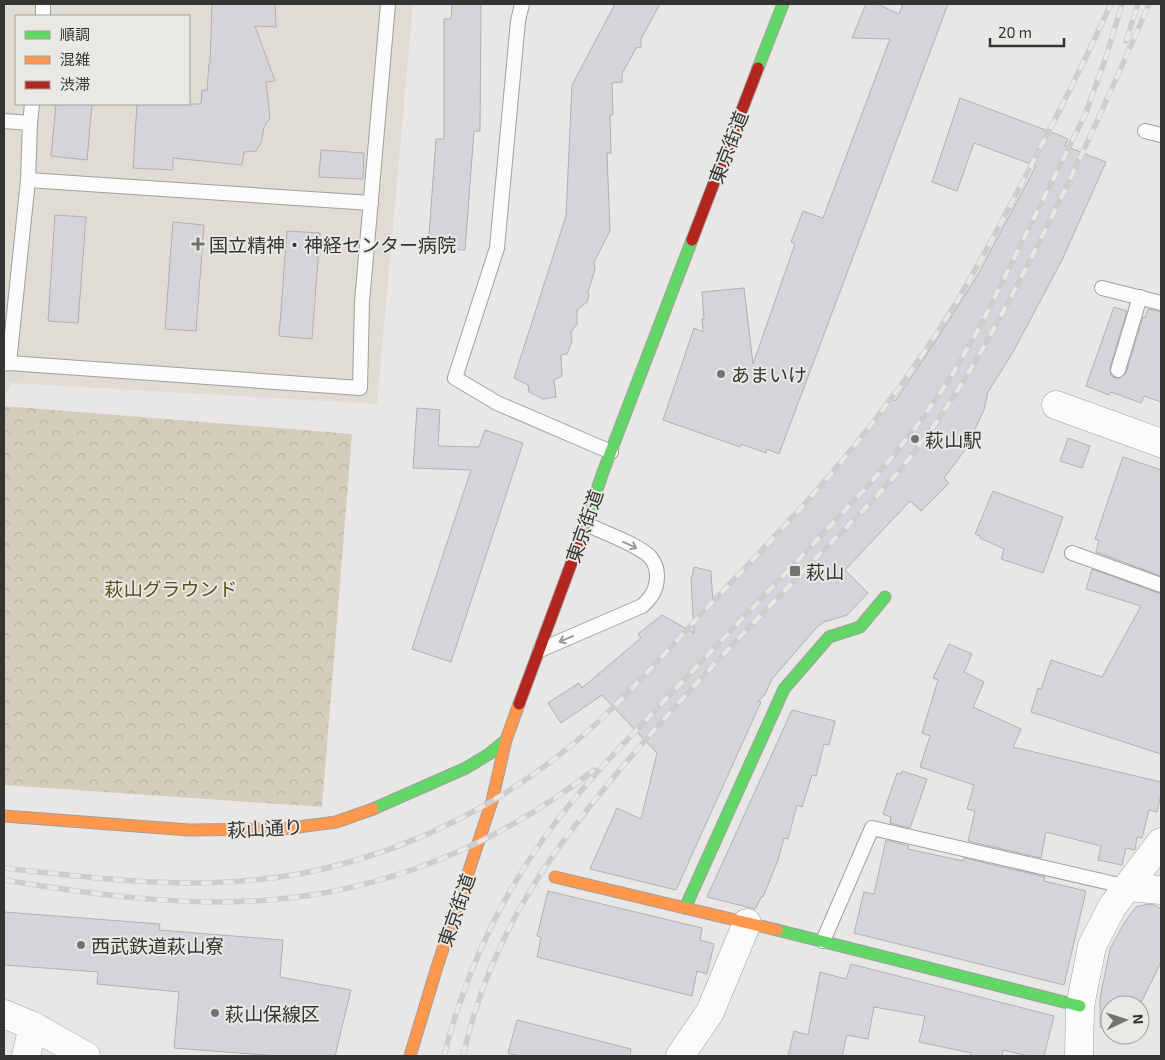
<svg xmlns="http://www.w3.org/2000/svg" width="1165" height="1060" viewBox="0 0 1165 1060" font-family="'Exo 2','Noto Sans JP',sans-serif">
<defs>
<pattern id="park-crowns" width="20" height="18" patternUnits="userSpaceOnUse" patternTransform="scale(1.25)"><rect width="20" height="18" fill="#d5cdbc"/><path d="M2 6a3 3 0 1 1 6 0M12 15a3 3 0 1 1 6 0" fill="none" stroke="#b7b1a2"/></pattern>
</defs>
<rect width="100%" height="100%" fill="#e9e7e5"/>
<path fill="#dfdcd4" fill-rule="evenodd" d="M4,4H413L377,404L11,383L4,399ZM16,16H189V104H16Z"/>
<path fill="url(#park-crowns)" d="M4,406L352,434L322,807L4,785Z"/>
<g fill="#d7d3db" stroke="#b1b0b0">
<path d="M212,4H275L276,27L255,26L275,81L266,82L270,118L264,127L261,143L256,151L244,152L242,165L173,158V170L133,168L137,104H201L202,90L207,91L209,64H210Z"/>
<path d="M452,4H481L480,131H474L465,250L428,248L436,139H444V19H451Z"/>
<path d="M615,4H660L641,39V47L636,48L622,74V82L612,83L613,115H610L611,153H607L610,231L594,262L595,269L588,292L589,295L587,302L577,310V324L571,332L572,341L567,354L561,355L562,376L554,380L556,397L543,399L529,392L528,385L514,378L566,216L572,85Z"/>
<path d="M866,4H877L899,14L903,4H948L779,454L767,449L766,453L741,444L740,447L663,420L694,328L703,332L702,319H704L702,292L744,288L753,364L795,244L791,242L803,211L823,218L890,39L852,38Z"/>
<path d="M960,98L1059,135L1068,139L1065,146L1106,162L1062,260L1013,352L988,392L984,410L965,450L944,478L949,483L921,511L910,501L845,570L868,593L847,615L824,622L817,627L772,679L764,696L758,701L761,702L676,890L590,869L617,808L641,819L657,753L602,695L561,723L548,703L579,683L582,688L641,638L638,634L662,615L694,633L691,580L694,567L711,571L713,605L833,473L891,398L895,401L937,339L977,276L1036,166L974,143L957,191L932,182Z"/>
<path d="M56,104H92L87,160L51,156Z"/>
<path d="M321,150L364,153L363,179L319,177Z"/>
<path d="M55,215L86,217L78,323L48,321Z"/>
<path d="M173,222L204,225L196,331L165,329Z"/>
<path d="M287,231L320,233L312,339L279,336Z"/>
<path d="M1114,307L1127,311L1110,368L1111,376L1116,378H1120L1126,373L1143,317L1145,318L1148,309L1161,312V402L1144,396L1141,403L1111,392L1109,395L1086,386Z"/>
<path d="M417,408L440,410L438,446L479,447L485,430L523,443L451,662L412,649L471,470L413,468Z"/>
<path d="M1068,438L1090,446L1082,468L1060,461Z"/>
<path d="M1123,457L1161,470V576L1096,552L1099,540L1095,539Z"/>
<path d="M993,491L1063,517L1043,573L1001,559L1004,549L980,538V536L975,534Z"/>
<path d="M1092,569L1161,594V754L1031,712L1038,688L1041,689L1051,660L1102,677L1141,606L1086,589Z"/>
<path d="M949,644L972,654L964,672L984,682L973,707L1021,729L1013,747L1161,782V794L1157,812L1149,810L1142,838L1137,837L1135,850L1126,848L1122,865L1098,860L1101,846L1046,832L1041,858L968,841L975,811L967,809L974,785L920,767L930,736L922,733L938,680L933,678Z"/>
<path d="M792,710L835,721L829,745L824,744L816,776L812,775L802,807L797,805L788,839L784,838L778,860L763,897L762,896L755,909L707,897Z"/>
<path d="M902,771L927,779L910,828L890,823L891,817L883,814L897,773L901,774Z"/>
<path d="M886,840L909,846L908,849L963,861L964,858L1045,877L1044,881L1086,891L1064,985L854,933L864,892L874,894Z"/>
<path d="M548,891L702,928L700,940L714,944L707,974L697,971L692,996L537,957L541,937L537,936Z"/>
<path d="M1148,904L1155,905L1161,909V962L1140,1005H1110V1032L1100,1027V998L1110,949L1124,923L1136,907Z"/>
<path d="M4,912L160,924L159,930L283,940L280,977L351,990L335,1056H277L174,1048L179,992L97,984L98,972L4,965Z"/>
<path d="M851,964L1054,1016L1044,1056H1028L1003,1050L1002,1056H970L971,1053L919,1042L925,1016L874,1007L868,1039L847,1035L842,1056H788L794,1031L808,1035L820,972L846,979Z"/>
<path d="M517,1020L631,1049L630,1056H519L508,1053Z"/>
</g>
<g fill="none" stroke-linecap="round" stroke-linejoin="round">
<g stroke="#a0a09e" stroke-width="16">
<g id="lane">
<path d="M522,4L518,21L497,248L455,378L497,403L611,452"/>
<path d="M43,16V4"/>
<path d="M32,104L30,123L28,180L371,203"/>
<path d="M4,121L30,123"/>
<path d="M1145,131L1161,135"/>
<path d="M1102,288L1161,303"/>
<path d="M9,363L28,180"/>
<path d="M4,364L9,363L360,388L362,302L388,4"/>
<path d="M1118,370L1140,297"/>
<path d="M1072,553L1161,585"/>
<path d="M540,650L642,606C652,597 657,589 657,576C657,570 655,563 651,558C640,545 602,532 586,524"/>
<path d="M823,941L872,828L1128,887"/>
</g>
</g>
<g stroke="#a0a09e" stroke-width="29">
<g id="street">
<path d="M1056,405L1161,443"/>
<path d="M1128,887L1161,890"/>
<path d="M4,1014L33,1026L86,1056"/>
<path d="M26,1056L33,1026"/>
<path d="M680,1056L710,1012L747,923"/>
<path d="M1079,1056L1080,1006L1092,946L1112,907L1161,842"/>
</g>
</g>
<g stroke="#a0a09e" stroke-width="13">
<g id="fast">
<path d="M758,68L783,4"/>
<path d="M580,540L603,472L692,240"/>
<path d="M373,809L466,768L489,754L506,740"/>
<path d="M685,908L784,689L829,637L860,627L885,597"/>
<path d="M777,930L1080,1006"/>
</g>
</g>
<g stroke="#a0a09e" stroke-width="13">
<g id="slow">
<path d="M4,816L189,830L283,829L336,822L373,809"/>
<path d="M555,877L777,930"/>
<path d="M410,1056L437,967L492,801L506,740L519,704"/>
</g>
</g>
<g stroke="#a0a09e" stroke-width="13">
<g id="jam">
<path d="M692,240L758,68"/>
<path d="M519,704L580,540"/>
</g>
</g>
<use href="#lane" stroke="#fcfbfb" stroke-width="14"/>
<use href="#street" stroke="#fcfbfb" stroke-width="28"/>
<use href="#fast" stroke="#63d668" stroke-width="11"/>
<use href="#slow" stroke="#ff974d" stroke-width="11"/>
<use href="#jam" stroke="#b3261e" stroke-width="11"/>
<g stroke="#cdcdcc" stroke-width="5.5">
<g id="rail">
<path d="M1126,41L1138,4"/>
<path d="M4,868C122,881 229,896 346,863C440,837 527,788 598,722C635,687 669,649 704,611C739,574 775,537 809,499C851,452 891,401 927,348C960,300 988,248 1015,196C1049,132 1081,69 1111,4"/>
<path d="M4,880C90,894 180,907 268,900C388,891 500,843 594,770"/>
<path d="M444,1056C464,977 497,904 544,838C585,781 636,731 684,680C745,616 806,552 866,488L893,456L922,419L951,377L982,323L1085,115L1105,60L1122,4"/>
<path d="M463,1056C492,928 557,841 642,744C698,680 757,619 816,558C846,527 877,498 904,465C953,405 990,338 1025,270C1070,183 1110,94 1149,4"/>
</g>
</g>
<use href="#rail" stroke="#eae8e4" stroke-width="4" stroke-dasharray="11" stroke-linecap="butt"/>
</g>
<defs><path id="oneway-shaft" d="M-6 0H5M1.5-3L5.5 0L1.5 3" fill="none" stroke-width="1.6" stroke-linecap="round" stroke-linejoin="round" transform="scale(1.25)"/></defs>
<g stroke="#989896">
<use href="#oneway-shaft" transform="translate(630 545) rotate(25)"/>
<use href="#oneway-shaft" transform="translate(566 639) rotate(157)"/>
</g>
<g fill="#737371" stroke="#eae8e4" stroke-width="2">
<path d="M195.5 236.5h5v5h5v5h-5v5h-5v-5h-5v-5h5z"/>
<circle cx="721" cy="374" r="5"/>
<circle cx="915" cy="439" r="5"/>
<rect x="789" y="565" width="12" height="12" rx="2.5"/>
<circle cx="81" cy="945" r="5"/>
<circle cx="215" cy="1013" r="5"/>
</g>
<g text-anchor="middle" dominant-baseline="central" stroke-width="4" stroke-linejoin="round" paint-order="stroke">
<g font-size="19" fill="#343432" stroke="#eae8e4">
<text transform="translate(728 147) rotate(-69)">東京街道</text>
<text transform="translate(584 526) rotate(-71)">東京街道</text>
<text transform="translate(265 828) rotate(-3)">萩山通り</text>
<text transform="translate(456 910) rotate(-71)">東京街道</text>
</g>
<g font-size="19" fill="#343432" stroke="#eae8e4" text-anchor="start">
<text x="209" y="244">国立精神・神経センター病院</text>
<text x="731" y="374">あまいけ</text>
<text x="925" y="439">萩山駅</text>
<text x="806" y="571">萩山</text>
<text x="91" y="945">西武鉄道萩山寮</text>
<text x="225" y="1013">萩山保線区</text>
</g>
<g font-size="19" fill="#604e19" stroke="#eae8e4">
<text x="171" y="588">萩山グラウンド</text>
</g>
</g>
<rect width="1165" height="1060" fill="none" stroke="#343432" stroke-width="10"/>
<rect x="15" y="15" width="175" height="90" fill="#eae8e4" stroke="#a1a09d"/>
<rect x="25" y="31" width="25" height="8" fill="#63d668" stroke="#a1a09d"/>
<text x="60" y="40" font-size="15" fill="#343432">順調</text>
<rect x="25" y="56" width="25" height="8" fill="#ff974d" stroke="#a1a09d"/>
<text x="60" y="65" font-size="15" fill="#343432">混雑</text>
<rect x="25" y="81" width="25" height="8" fill="#b3261e" stroke="#a1a09d"/>
<text x="60" y="90" font-size="15" fill="#343432">渋滞</text>
<g transform="translate(1125 1020) rotate(86)"><circle r="24" fill="#eae8e4" stroke="#a1a09d"/>
<path d="M0-4L9 19L0 12L-9 19Z" fill="#737371"/>
<text y="-8" font-size="14" font-weight="bold" text-anchor="middle" fill="#343432">N</text>
</g>
<path d="M990 38v8h74v-8" fill="none" stroke="#343432" stroke-width="2.5"/>
<text x="998" y="38" font-size="15" fill="#343432" stroke="#eae8e4" stroke-width="4" paint-order="stroke">20 m</text>
</svg>
